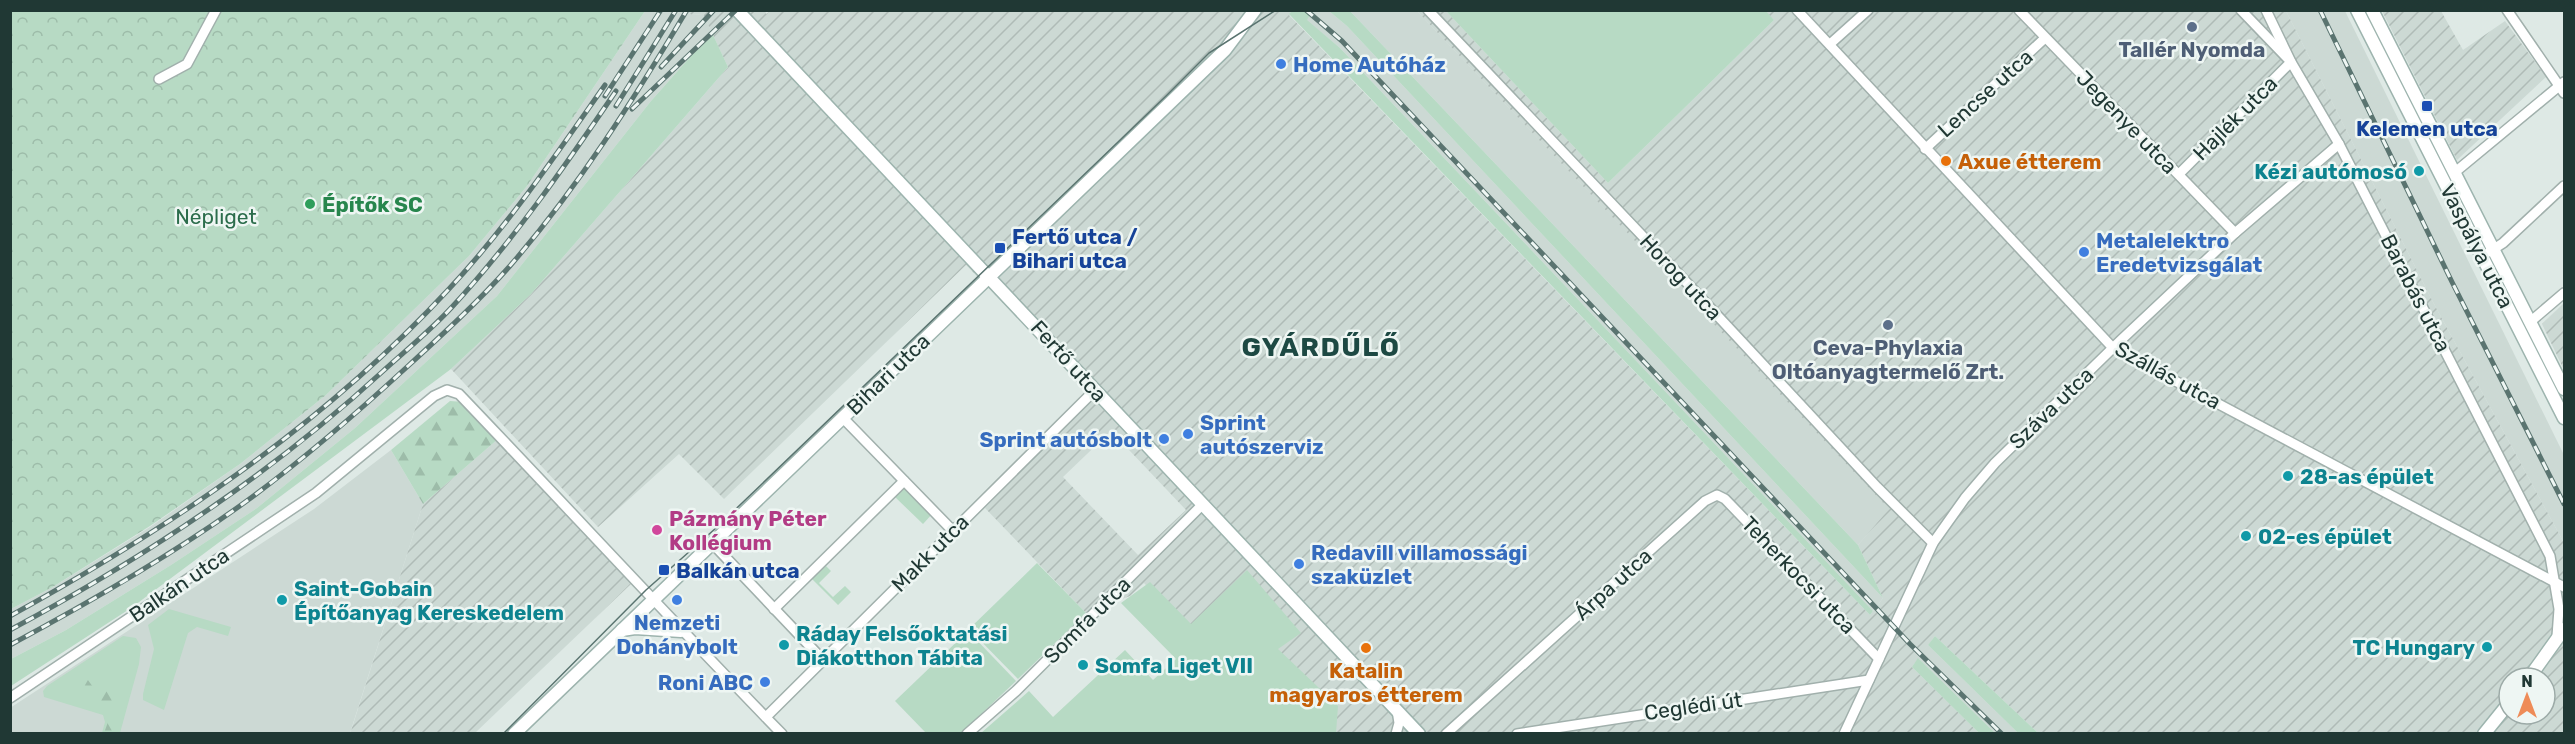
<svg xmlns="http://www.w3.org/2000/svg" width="2575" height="744" viewBox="0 0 2575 744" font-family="Rubik,sans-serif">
<defs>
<pattern id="industrial-furrows" width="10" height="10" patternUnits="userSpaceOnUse" patternTransform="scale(1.5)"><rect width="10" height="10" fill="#ccd9d4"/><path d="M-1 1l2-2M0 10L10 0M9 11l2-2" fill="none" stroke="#afbbb7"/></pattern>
<pattern id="forest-firs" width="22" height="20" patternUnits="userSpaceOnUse" patternTransform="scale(1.5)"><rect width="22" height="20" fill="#b7dac4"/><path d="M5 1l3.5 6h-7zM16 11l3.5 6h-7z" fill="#9dbca9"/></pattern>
<pattern id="park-crowns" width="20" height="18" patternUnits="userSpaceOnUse" patternTransform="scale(1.5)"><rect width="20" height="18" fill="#b7dac4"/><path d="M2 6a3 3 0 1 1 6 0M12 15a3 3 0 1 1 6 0" fill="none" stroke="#9dbca9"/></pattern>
</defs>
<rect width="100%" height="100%" fill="#dee9e5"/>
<g fill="#ccd9d4">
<path d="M645,11H686L692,15L703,14L713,35L691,56L651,101L497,296L355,428L257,508L171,565L66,630L11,659V609L51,588L150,527L240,464L326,395L469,256L527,186Z"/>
<path d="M1312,11H1329L1347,26L1883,598L1873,611L1340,48L1306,20Z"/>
<path d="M1350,11H1417L1890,509L1858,545Z"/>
<path d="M2286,11H2345L2564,455V543L2434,304Z"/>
<path d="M391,450L423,504L350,733H11L10,708L314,509Z"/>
<path d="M1928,645L2018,733H1995L1918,658Z"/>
</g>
<g fill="url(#industrial-furrows)" fill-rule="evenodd">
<path d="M765,10L766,14L772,10L1292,11L1289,15L1870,615L1883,598L1858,545L1889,509L1417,11H1446L1608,183L1774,20L1765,11H2286L2434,304L2564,543V733H2038L1935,636L1912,667L1979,733H1073L1189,662L1181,623L1144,583L1130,596L1086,613L985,508L1094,396L966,265L724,499L679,454L598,527L451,369L531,294L728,67L703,14L692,15L686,11ZM1111,431L1186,510L1138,555L1063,477ZM2509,678H2545V714H2509Z"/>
<path d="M2382,11H2441L2463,50L2505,21L2546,77L2457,160Z"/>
<path d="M2564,303V370L2542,324Z"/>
<path d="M498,439L632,583L475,733L350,734L423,504Z"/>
</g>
<g fill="#b7dac4">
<path d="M1765,10L1774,20L1608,183L1446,11Z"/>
<path d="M1292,11H1312L1307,20L1340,48L1873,611L1870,615L1289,14Z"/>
<path d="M1329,11H1350L1858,545L1883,598L1347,26Z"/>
<path d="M713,35L728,67L531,294L451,369L131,608L11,686V659L66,630L171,565L257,508L355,428L497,296L651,101L691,56Z"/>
<path d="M906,486L933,513L923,524L895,497Z"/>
<path d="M1037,563L1086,613L1018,679L969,629Z"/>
<path d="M826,566L831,571L819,583L833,597L845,586L851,592L838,605L812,579Z"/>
<path d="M1247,570L1301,633L1278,649L1338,706L1336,733H981L1029,691L1053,717L1125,650L1153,680L1176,659L1121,603L1150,582L1191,624Z"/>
<path d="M169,609L231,627L228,636L197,627L188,633L164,710L143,700V694L154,649L148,625Z"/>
<path d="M968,631L1016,681L961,733H926L895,701Z"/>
<path d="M123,636L136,638L141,647L139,664L120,733H102L105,722L103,715L44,697L43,691L47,686Z"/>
<path d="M1935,636L2038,733H2018L1928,645Z"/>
<path d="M1918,658L1995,733H1979L1912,667Z"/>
</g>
<g fill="url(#forest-firs)">
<path d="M450,401L464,402L498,439L423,504L391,450Z"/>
<path d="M106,673L114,676L122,700L113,707L118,719L114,733H104L108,722L99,709L87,703L74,681L85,676L93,687H101Z"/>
</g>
<path fill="url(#park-crowns)" d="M11,11H645L527,186L469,256L326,395L240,464L150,526L51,588L11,609Z"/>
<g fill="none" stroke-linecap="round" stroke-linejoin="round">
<g stroke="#a1b0ac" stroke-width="12">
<g id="street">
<path d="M1428,10L1689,285L1877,487L1933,543"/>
<path d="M1797,10L2113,348L2564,587"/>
<path d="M2019,10L2235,233"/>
<path d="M2266,10L2291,62L2339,144L2550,556L2559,609L2557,636"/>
<path d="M2507,10L2564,93"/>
<path d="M1830,44L1868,10"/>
<path d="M159,79L187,64L216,10"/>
<path d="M1925,149L2045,38"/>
<path d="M2454,173L2564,82"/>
<path d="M2179,174L2291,62L2241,10"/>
<path d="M2489,252L2503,243L2564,186"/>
<path d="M2530,322L2564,293"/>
<path d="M842,417L953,531"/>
<path d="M712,543L823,660"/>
<path d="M774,609L904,481"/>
<path d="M10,698L316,493L434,396L447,390L459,394C567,507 673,622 782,734"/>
<path d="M766,717L1095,390"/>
<path d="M967,734L1016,691L1203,504"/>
<path d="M1396,734L1399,723L1397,710"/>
<path d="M1446,734L1705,501L1717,495L1725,499L1879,659"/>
<path d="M1517,734L1869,680"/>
<path d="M1844,734L1933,543L1965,498L1995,463L2121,340L2235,233L2339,144"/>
</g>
</g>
<g stroke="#9db4ae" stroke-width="15">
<g id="secondary">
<path d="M737,10L1419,734"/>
<path d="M2357,10L2564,418"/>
<path d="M2372,10L2564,389"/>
<path d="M622,630L635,628L681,631"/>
<path d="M2529,678L2564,629"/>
<path d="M514,734L1225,50L1255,10"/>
<path d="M2484,734L2509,703"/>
</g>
</g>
<use href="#street" stroke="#fff" stroke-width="9"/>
<use href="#secondary" stroke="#fff" stroke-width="12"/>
<path stroke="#5a7470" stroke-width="1.5" d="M503,734L646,590L716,528L1166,96L1209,53L1276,10"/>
<g stroke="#5a7470" stroke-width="5">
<g id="rail">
<path d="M1306,10L1342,41L1910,644L2002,734"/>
<path d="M2320,10L2452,282L2564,504"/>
<path d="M661,67L714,10"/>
<path d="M605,96L661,10"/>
<path d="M616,106L676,10"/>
<path d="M632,109L736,10"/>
<path d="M10,616C170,528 324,424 448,290C507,227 555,156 605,85"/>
<path d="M10,630C144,558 270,475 382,372C405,351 430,331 452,307C513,241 565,166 616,91"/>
<path d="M10,645C92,601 174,554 248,500C304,459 357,413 408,366C443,334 478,302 509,267C577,189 634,99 687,10"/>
</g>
</g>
<use href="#rail" stroke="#eef6f3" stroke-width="3" stroke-dasharray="9" stroke-linecap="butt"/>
</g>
<g fill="#5c6f8a" stroke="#eef6f3" stroke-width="2">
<circle cx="2192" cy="27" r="6"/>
<circle cx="1888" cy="325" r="6"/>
</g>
<g fill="#3f7fe0" stroke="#eef6f3" stroke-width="2">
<circle cx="1281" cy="64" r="6"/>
<circle cx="2084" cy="252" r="6"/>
<circle cx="1188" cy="434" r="6"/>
<circle cx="1164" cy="439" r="6"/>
<circle cx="1299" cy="564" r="6"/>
<circle cx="677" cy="600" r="6"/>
<circle cx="765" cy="682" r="6"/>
</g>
<g fill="#1a4fb4" stroke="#eef6f3" stroke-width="2">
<rect x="2421" y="100" width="12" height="12" rx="3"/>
<rect x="994" y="242" width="12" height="12" rx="3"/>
<rect x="658" y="564" width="12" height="12" rx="3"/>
</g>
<g fill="#e8710a" stroke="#eef6f3" stroke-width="2">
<circle cx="1946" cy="161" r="6"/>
<circle cx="1366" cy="648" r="6"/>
</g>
<g fill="#0f9aa8" stroke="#eef6f3" stroke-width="2">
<circle cx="2419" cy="171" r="6"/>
<circle cx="2288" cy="476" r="6"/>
<circle cx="2246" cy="536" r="6"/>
<circle cx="282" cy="600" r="6"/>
<circle cx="784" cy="645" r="6"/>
<circle cx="2487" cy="647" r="6"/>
<circle cx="1083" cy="665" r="6"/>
</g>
<circle fill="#2e9e5b" stroke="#eef6f3" stroke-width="2" cx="310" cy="204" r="6"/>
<circle fill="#d1479c" stroke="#eef6f3" stroke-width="2" cx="657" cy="530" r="6"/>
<g text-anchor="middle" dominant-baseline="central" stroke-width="5" stroke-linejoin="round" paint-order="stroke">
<g font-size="21" font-weight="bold" fill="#4e5e75" stroke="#eef6f3">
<text x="2192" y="49">Tallér Nyomda</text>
<text x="1888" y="347">Ceva-Phylaxia<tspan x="1888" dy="24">Oltóanyagtermelő Zrt.</tspan></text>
</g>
<g font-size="21" font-weight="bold" fill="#366cbe" stroke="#eef6f3" text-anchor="start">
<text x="1293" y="64">Home Autóház</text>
<text x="2096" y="240">Metalelektro<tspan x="2096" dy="24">Eredetvizsgálat</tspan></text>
<text x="1200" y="422">Sprint<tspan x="1200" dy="24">autószerviz</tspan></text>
<text x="1152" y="439" text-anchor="end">Sprint autósbolt</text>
<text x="1311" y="552">Redavill villamossági<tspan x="1311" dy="24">szaküzlet</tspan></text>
<text x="677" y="622" text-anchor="middle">Nemzeti<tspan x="677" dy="24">Dohánybolt</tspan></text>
<text x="753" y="682" text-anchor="end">Roni ABC</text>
</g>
<g font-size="21" fill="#203834" stroke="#eef6f3">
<text transform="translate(1985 93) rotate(-42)">Lencse utca</text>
<text transform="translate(2235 118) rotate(-45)">Hajlék utca</text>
<text transform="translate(2127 122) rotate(46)">Jegenye utca</text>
<text transform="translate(2477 246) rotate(63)">Vaspálya utca</text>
<text transform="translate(1681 277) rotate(47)">Horog utca</text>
<text transform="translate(2416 293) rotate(63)">Barabás utca</text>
<text transform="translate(1069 361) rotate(48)">Fertő utca</text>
<text transform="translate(888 374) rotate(-44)">Bihari utca</text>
<text transform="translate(2168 375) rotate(29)">Szállás utca</text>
<text transform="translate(2051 408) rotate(-44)">Száva utca</text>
<text transform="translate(930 553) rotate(-45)">Makk utca</text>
<text transform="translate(1799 575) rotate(46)">Teherkocsi utca</text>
<text transform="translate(1613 584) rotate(-42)">Árpa utca</text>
<text transform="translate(179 585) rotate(-34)">Balkán utca</text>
<text transform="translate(1087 620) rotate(-45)">Somfa utca</text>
<text transform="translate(1693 706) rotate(-8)">Ceglédi út</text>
</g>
<g font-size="21" font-weight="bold" fill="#164399" stroke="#eef6f3" text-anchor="start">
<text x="2427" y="128" text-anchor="middle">Kelemen utca</text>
<text x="1012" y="236">Fertő utca /<tspan x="1012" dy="24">Bihari utca</tspan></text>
<text x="676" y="570">Balkán utca</text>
</g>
<g font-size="21" font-weight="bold" fill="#c56008" stroke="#eef6f3" text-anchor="start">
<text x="1958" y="161">Axue étterem</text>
<text x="1366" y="670" text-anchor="middle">Katalin<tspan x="1366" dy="24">magyaros étterem</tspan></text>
</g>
<g font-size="21" font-weight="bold" fill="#0d838f" stroke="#eef6f3" text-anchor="start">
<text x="2407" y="171" text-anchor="end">Kézi autómosó</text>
<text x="2300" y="476">28-as épület</text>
<text x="2258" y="536">02-es épület</text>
<text x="294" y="588">Saint-Gobain<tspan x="294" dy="24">Építőanyag Kereskedelem</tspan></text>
<text x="796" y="633">Ráday Felsőoktatási<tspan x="796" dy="24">Diákotthon Tábita</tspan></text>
<text x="2475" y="647" text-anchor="end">TC Hungary</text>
<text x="1095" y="665">Somfa Liget VII</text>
</g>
<g font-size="21" font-weight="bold" fill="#27864d" stroke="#eef6f3" text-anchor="start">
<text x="322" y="204">Építők SC</text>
</g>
<g font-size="21" fill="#2c6d4c" stroke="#eef6f3">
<text x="216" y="216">Népliget</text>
</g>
<g font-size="21" font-weight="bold" fill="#b23c85" stroke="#eef6f3" text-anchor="start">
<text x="669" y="518">Pázmány Péter<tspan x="669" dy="24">Kollégium</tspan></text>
</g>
<g font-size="27" font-weight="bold" letter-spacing="1.5" fill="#1d4943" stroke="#eef6f3">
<text x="1321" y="347">GYÁRDŰLŐ</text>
</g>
</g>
<rect width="2575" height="744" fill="none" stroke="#203834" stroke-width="24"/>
<g transform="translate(2527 696)"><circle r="28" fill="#eef6f3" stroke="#9caaa7" stroke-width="1.5"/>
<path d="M0-4.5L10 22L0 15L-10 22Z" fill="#ee8b57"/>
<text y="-9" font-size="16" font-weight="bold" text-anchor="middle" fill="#203834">N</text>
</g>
</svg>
